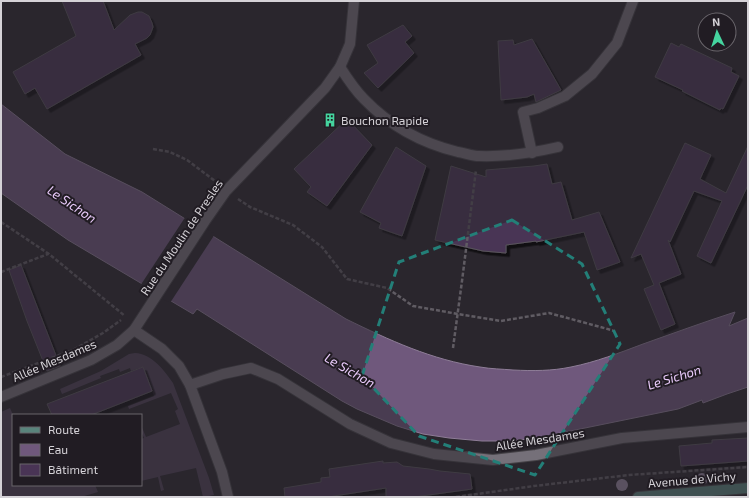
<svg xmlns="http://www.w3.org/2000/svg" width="749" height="498" viewBox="0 0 749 498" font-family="'Exo 2',sans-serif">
<defs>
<filter id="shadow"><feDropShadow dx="3.5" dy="3.5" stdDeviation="0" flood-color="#0009"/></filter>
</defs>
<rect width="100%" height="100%" fill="#2a262d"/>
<g fill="#4e4156">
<path d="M135,353C152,354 164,370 173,383L209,478L214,495L203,497L196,468L160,476L164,490L161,491L158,477L141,481V439L144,438L141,431V425L146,437L180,424L175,411L178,409L171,393L129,409L128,406L154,396L143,367L131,371L130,368L120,372L119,369L100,376L101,378L62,394L60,389L101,371L129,354Z"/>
<path d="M10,408L13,415V485H95L98,492L81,497H1V412Z"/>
</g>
<path fill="#6f587c" stroke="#8e7d97" d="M1,104L65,154L142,192L346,319C389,340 432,360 480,367C491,369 502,369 513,370C533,371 552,371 571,367C596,362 619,353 643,344C674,333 704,322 735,312L729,326L748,318V387L727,394L703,403L702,400L678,409L536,438L510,441H482L449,438L423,434L397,426L357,409L342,401L197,309L193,314L68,240L1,193Z"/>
<path fill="#2a262d" d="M186,216L215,234L170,303L140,286Z"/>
<g fill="#493455" stroke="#59545c" filter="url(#shadow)">
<path d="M62,1H103L114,30L130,15L138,12H142L149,16L152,23L153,27L150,35L147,38L135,44L141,55L47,109L35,88L25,94L13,72L76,36Z"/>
<path d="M403,25L412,36L405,42L414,53L378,88L364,73L378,63L367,45Z"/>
<path d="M532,39L561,90L536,102L534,94L527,97L501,100L498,41L513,40L514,45Z"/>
<path d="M671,43L679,47L681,44L732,68L731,72L739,76L723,109L721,108L720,110L682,91L683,90L655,77Z"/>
<path d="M347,119L372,145L327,206L307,192L311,187L294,169Z"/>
<path d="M685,143L711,155L700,179L726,193L748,146V185L711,263L697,256L722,201L694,191L670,242L668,240L681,274L659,283L675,324L661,330L644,289L654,285L641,254L631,258Z"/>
<path d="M396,147L426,166L402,236L379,228L381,223L360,212Z"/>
<path d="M547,164L552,184L561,182L572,220L599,212L620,262L597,270L584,232L536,242V241L506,245V253L483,251L435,240L451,166L486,177V170L534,166Z"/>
<path d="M21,265L60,366L47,371L27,321L9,270Z"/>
<path d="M143,367L152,391L91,415H52L47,404Z"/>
<path d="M748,438V461L681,466L679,446L712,443V440Z"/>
<path d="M383,461V463L397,462L403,466L429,469L440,471L470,474L472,489L414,497H386V488L327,497H285L284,488L321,482V478L330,477L329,469Z"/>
</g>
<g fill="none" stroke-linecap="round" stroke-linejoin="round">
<g stroke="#454247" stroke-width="12">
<g id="lane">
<path d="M340,67C347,78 355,90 364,99C391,127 421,143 458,152C465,153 472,156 479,156C506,157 532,153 558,147"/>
<path d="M532,153L523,112L538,108L565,96L592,74L617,43L633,1"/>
</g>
</g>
<g stroke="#454247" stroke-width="12">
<g id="street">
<path d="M134,330L162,349L179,366L190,385L222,472L228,497"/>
<path d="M190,385L223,374L251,368L278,379L350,424L391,443L434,454L493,460L536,455L622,438L748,427"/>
<path d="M1,397L91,360L117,345L134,330L205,221L226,191L325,88L340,67L350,44L354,1"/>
</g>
</g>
<g stroke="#454247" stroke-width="12">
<path id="secondary" d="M638,497L748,488"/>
</g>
<g stroke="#605c63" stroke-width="2.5" stroke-dasharray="4 2" stroke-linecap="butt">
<path d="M153,149L170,152L187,160L215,181"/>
<path d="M238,199L250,207L293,225L322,247L347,279L387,288L413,306L458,314L501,321L549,313L615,331"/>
<path d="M1,222L49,254L125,316"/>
<path d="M1,272L48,254"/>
<path d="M453,348L462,281L476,170"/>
<path d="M1,377L73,350L103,333L121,320"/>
<path d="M456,497L534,486L629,475L748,467"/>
</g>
<use href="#lane" stroke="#757079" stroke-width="10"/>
<use href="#street" stroke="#757079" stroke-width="10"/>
<use href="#secondary" stroke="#59847c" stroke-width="10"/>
</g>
<g fill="#94869d">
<circle cx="702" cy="479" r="6"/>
<circle cx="622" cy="485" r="6"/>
</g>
<path d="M0 0H749V498H0ZM512,220L582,264L620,344L535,475L419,436L362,376L399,262Z" fill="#2a262d" fill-opacity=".55" fill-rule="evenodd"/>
<path fill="none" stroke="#237f78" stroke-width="3" stroke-dasharray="8 5" stroke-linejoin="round" d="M512,220L582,264L620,344L535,475L419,436L362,376L399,262Z"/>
<defs>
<g id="building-bare" transform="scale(1.08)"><path d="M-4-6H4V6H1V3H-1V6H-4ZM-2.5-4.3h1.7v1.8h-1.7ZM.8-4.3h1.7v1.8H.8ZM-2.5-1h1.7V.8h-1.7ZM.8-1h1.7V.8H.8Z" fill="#45d49f" stroke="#211c23" stroke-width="2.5" paint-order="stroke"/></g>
</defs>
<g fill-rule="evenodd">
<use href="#building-bare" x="330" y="120"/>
</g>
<g text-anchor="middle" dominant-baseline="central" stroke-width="4" stroke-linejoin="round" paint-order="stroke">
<g font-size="12" fill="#d5d2d7" stroke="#211c23" text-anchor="start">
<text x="341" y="120">Bouchon Rapide</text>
</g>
<g font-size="12" fill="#d5d2d7" stroke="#211c23">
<text transform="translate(181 237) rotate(-56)">Rue du Moulin de Presles</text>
<text transform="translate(54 360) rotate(-23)">Allée Mesdames</text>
<text transform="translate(540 439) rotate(-9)">Allée Mesdames</text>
<text transform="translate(692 479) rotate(-5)">Avenue de Vichy</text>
</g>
<g font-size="13" font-style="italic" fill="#e9cafb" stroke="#211c23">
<text transform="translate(72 204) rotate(34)">Le Sichon</text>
<text transform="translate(350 370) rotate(30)">Le Sichon</text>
<text transform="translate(674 377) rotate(-17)">Le Sichon</text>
</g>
</g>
<rect width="749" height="498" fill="none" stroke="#d5d2d7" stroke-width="4"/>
<rect x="12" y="414" width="130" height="72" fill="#211c23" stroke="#69656b"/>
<rect x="20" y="427" width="20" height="6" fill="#59847c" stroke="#69656b"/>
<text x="48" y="434" font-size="12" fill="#d5d2d7">Route</text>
<rect x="20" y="444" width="20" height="12" fill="#6f587c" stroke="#69656b"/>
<text x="48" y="454" font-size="12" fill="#d5d2d7">Eau</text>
<rect x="20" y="464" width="20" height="12" fill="#493455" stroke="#69656b"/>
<text x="48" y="474" font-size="12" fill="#d5d2d7">Bâtiment</text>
<g transform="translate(717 32) rotate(356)"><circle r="19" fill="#211c23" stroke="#69656b"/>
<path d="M0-3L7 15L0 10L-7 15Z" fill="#45d49f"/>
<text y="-6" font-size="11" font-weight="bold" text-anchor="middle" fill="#d5d2d7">N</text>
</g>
</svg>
